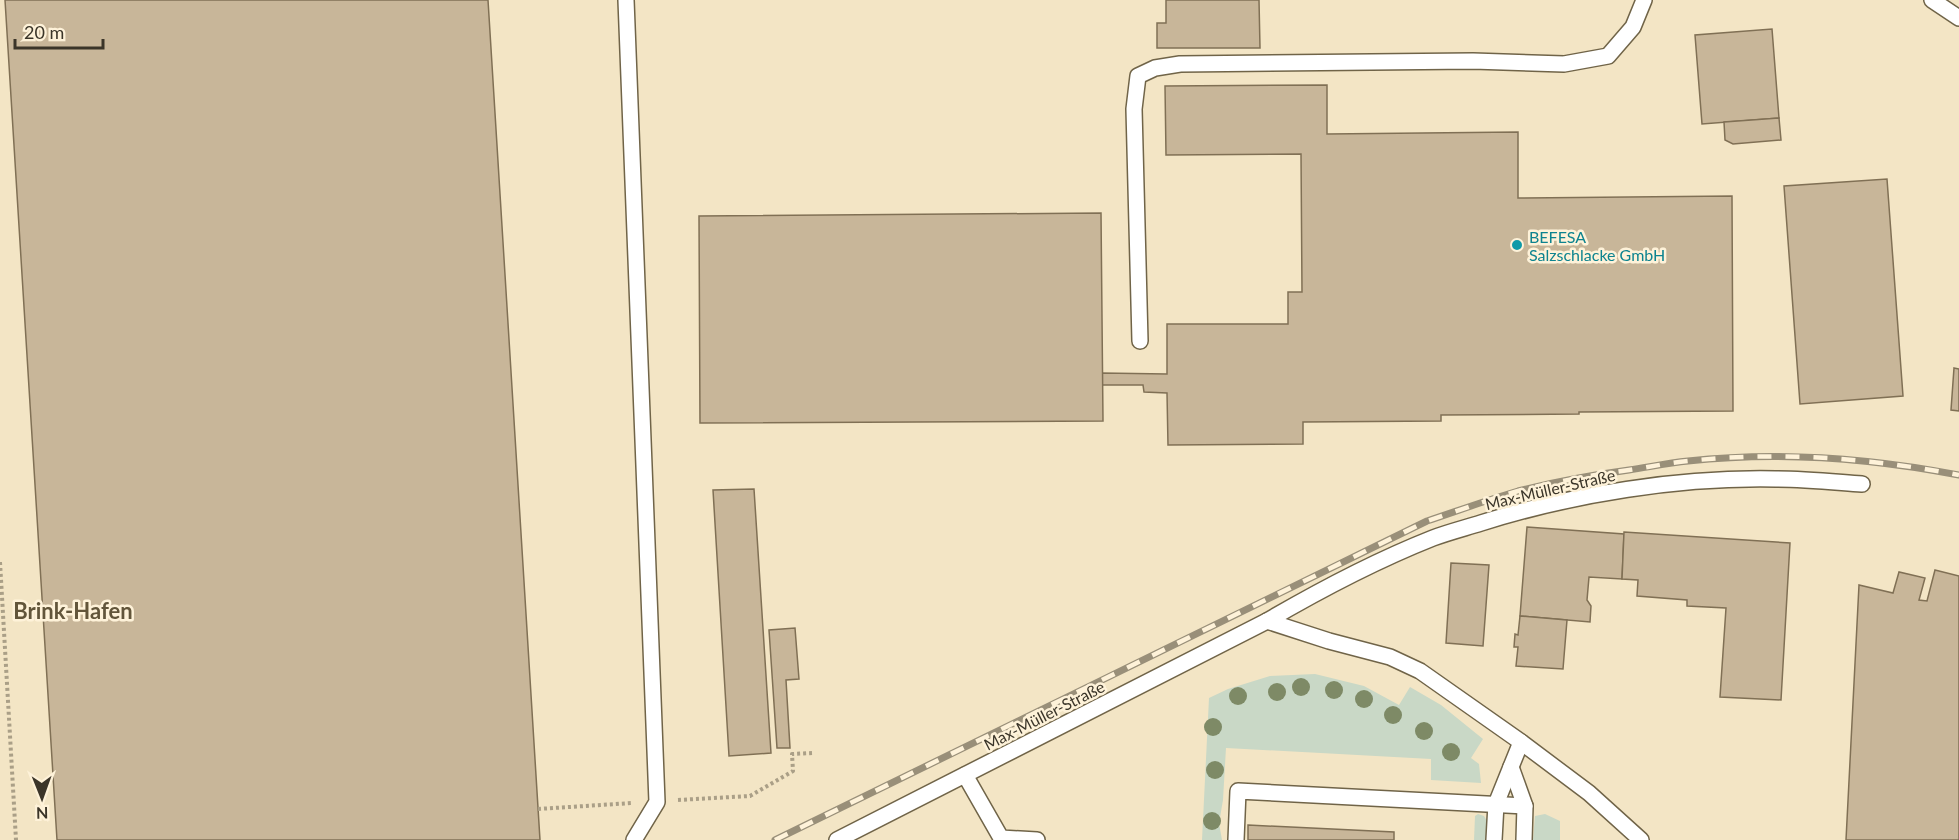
<svg xmlns="http://www.w3.org/2000/svg" width="1959" height="840" viewBox="0 0 1959 840" font-family="Lato,sans-serif">
<rect width="100%" height="100%" fill="#f3e5c5"/>
<g fill="#c9d8c6">
<path d="M1315,674L1364,686L1399,705L1410,687L1441,705L1483,739L1471,758L1479,764L1481,783L1431,780V759L1226,748L1223,800L1219,823L1222,840H1202L1209,698L1228,689L1270,676Z"/>
<path d="M1478,814L1484,816L1487,821L1486,840H1474L1475,816Z"/>
<path d="M1545,814L1560,821V840H1533L1535,816Z"/>
</g>
<g fill="#c8b699" stroke="#807055" stroke-width="1.5">
<path d="M5,0H488L540,840H57Z"/>
<path d="M1166,0H1259L1260,48H1157V23H1166Z"/>
<path d="M1772,29L1779,118L1702,124L1695,35Z"/>
<path d="M1327,85V134L1518,132V198L1732,196L1733,411L1579,412V414L1441,415V421L1303,422V444L1168,445L1167,393L1144,392L1143,385H1102V373L1167,374V324H1288V292H1302L1301,154L1166,155L1165,86Z"/>
<path d="M1779,118L1781,140L1733,144L1725,140L1724,122Z"/>
<path d="M1887,179L1903,396L1800,404L1784,186Z"/>
<path d="M1101,213L1103,421L700,423L699,216Z"/>
<path d="M1954,368L1959,369V411L1951,410Z"/>
<path d="M754,489L771,753L729,756L713,490Z"/>
<path d="M1527,527L1624,534L1622,579L1589,577L1587,600L1591,606L1590,622L1520,616Z"/>
<path d="M1624,532L1790,543L1781,700L1720,697L1726,608L1687,606V600L1637,596L1638,580L1622,579Z"/>
<path d="M1451,563L1489,565L1483,646L1446,643Z"/>
<path d="M1935,570L1959,576V840H1846L1859,585L1893,593L1899,572L1925,578L1919,600L1927,601Z"/>
<path d="M1520,616L1567,620L1563,669L1516,666L1518,647H1514L1515,634L1518,635Z"/>
<path d="M795,628L799,679L786,680L790,748H777L769,630Z"/>
<path d="M1248,825L1394,832V840H1248Z"/>
</g>
<g fill="none" stroke-linecap="round" stroke-linejoin="round">
<g stroke="#706448" stroke-width="18">
<g id="lane">
<path d="M626,0L657,802L634,840"/>
<path d="M1932,0L1959,18"/>
<path d="M1140,341L1134,109L1138,76L1155,68L1180,64L1473,61L1564,64L1608,56L1633,27L1644,0"/>
<path d="M1267,621L1329,641L1390,657L1420,671L1521,742L1589,793L1641,840"/>
<path d="M1511,767L1525,806L1524,840"/>
<path d="M965,775L1001,838L1037,840"/>
<path d="M837,840L1267,621C1320,590 1375,561 1433,538C1449,532 1465,528 1481,523C1573,494 1680,477 1776,479C1805,479 1834,482 1862,484"/>
<path d="M1236,840L1238,791L1525,806"/>
<path d="M1494,840L1496,804L1521,742"/>
</g>
</g>
<g stroke="#aa9f87" stroke-width="4" stroke-dasharray="3 3" stroke-linecap="butt">
<path d="M0,562L16,840"/>
<path d="M678,800L750,796L793,771L792,754L812,753"/>
<path d="M538,809L632,803"/>
</g>
<use href="#lane" stroke="#fff" stroke-width="15"/>
<g stroke="#998f79" stroke-width="7">
<path id="rail" d="M775,840L1427,521C1457,511 1487,500 1518,491C1554,482 1592,475 1629,470C1649,467 1668,463 1688,461C1778,451 1870,458 1959,475"/>
</g>
<use href="#rail" stroke="#fef2d9" stroke-width="4.5" stroke-dasharray="14" stroke-linecap="butt"/>
</g>
<g fill="#7e8a66">
<circle cx="1301" cy="687" r="9"/>
<circle cx="1334" cy="690" r="9"/>
<circle cx="1277" cy="692" r="9"/>
<circle cx="1238" cy="696" r="9"/>
<circle cx="1364" cy="699" r="9"/>
<circle cx="1393" cy="715" r="9"/>
<circle cx="1213" cy="727" r="9"/>
<circle cx="1424" cy="731" r="9"/>
<circle cx="1451" cy="752" r="9"/>
<circle cx="1215" cy="770" r="9"/>
<circle cx="1212" cy="821" r="9"/>
</g>
<circle fill="#0f9aa8" stroke="#fef2d9" stroke-width="2" cx="1517" cy="245" r="6"/>
<g text-anchor="middle" dominant-baseline="central" stroke-width="5" stroke-linejoin="round" paint-order="stroke">
<g font-size="16" fill="#0d838f" stroke="#fef2d9" text-anchor="start">
<text x="1529" y="236">BEFESA<tspan x="1529" dy="18">Salzschlacke GmbH</tspan></text>
</g>
<g font-size="16" fill="#3b3529" stroke="#fef2d9">
<text transform="translate(1550 489) rotate(-13)">Max-Müller-Straße</text>
<text transform="translate(1044 715) rotate(-27)">Max-Müller-Straße</text>
</g>
<g font-size="22" font-weight="bold" fill="#62553a" stroke="#fef2d9">
<text x="73" y="610">Brink-Hafen</text>
</g>
</g>
<g transform="translate(42 798) rotate(179)" stroke="#fef2d9" stroke-width="4.5" paint-order="stroke">
<path d="M0-4.5L10 22L0 15L-10 22Z" fill="#3b3529"/>
<text y="-9" font-size="16" font-weight="bold" text-anchor="middle" fill="#3b3529">N</text>
</g>
<path d="M15 39v9h88v-9" fill="none" stroke="#3b3529" stroke-width="3"/>
<text x="24" y="39" font-size="18" fill="#3b3529" stroke="#fef2d9" stroke-width="4.5" paint-order="stroke">20 m</text>
</svg>
